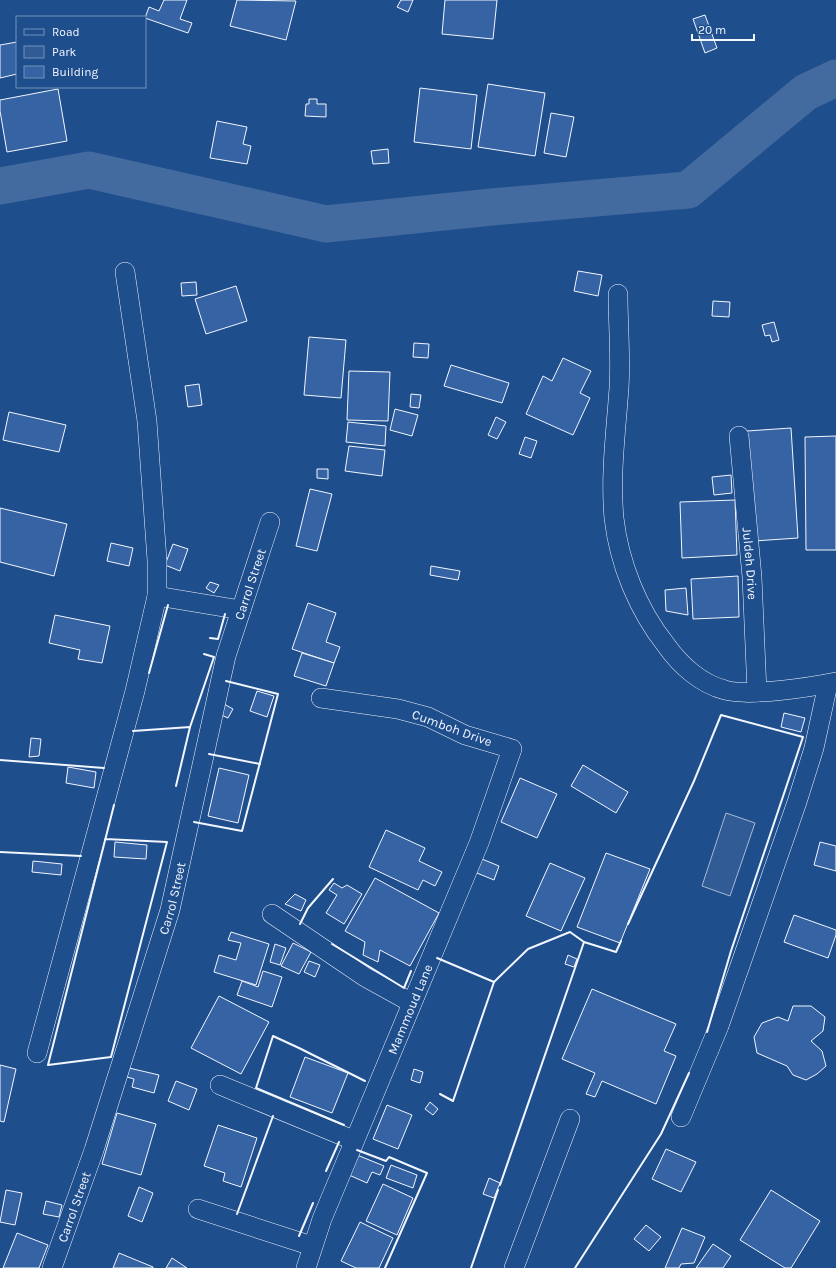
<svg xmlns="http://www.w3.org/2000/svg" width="836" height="1268" viewBox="0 0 836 1268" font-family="Karla,sans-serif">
<rect width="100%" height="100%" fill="#1f4e8c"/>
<path fill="#305b95" stroke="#a8bbd7" d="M726,813L755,823L730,896L702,886Z"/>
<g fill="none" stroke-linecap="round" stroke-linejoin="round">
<path stroke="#446ba0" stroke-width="37" d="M0,186L89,170L326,224L492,207L688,190L806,92L836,78"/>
</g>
<g fill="#3563a3" stroke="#f2f6ff">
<path d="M164,0H187L180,19L192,23L188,33L145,18L149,7L159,11Z"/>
<path d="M237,0L296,1L286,40L230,26Z"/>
<path d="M401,0H413L408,12L397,7Z"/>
<path d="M445,0H497L493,39L442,34Z"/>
<path d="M705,15L717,48L705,53L693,19Z"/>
<path d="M17,42V74L0,78V45Z"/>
<path d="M488,84L545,93L535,156L478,147Z"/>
<path d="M420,88L477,95L471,149L414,142Z"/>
<path d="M58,89L67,141L7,152L0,111V100Z"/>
<path d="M309,99H317V104H326V117L305,116L306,104H309Z"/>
<path d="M551,113L574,117L566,157L544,153Z"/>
<path d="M217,121L247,127L243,144L251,146L247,164L210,158Z"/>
<path d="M388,149L389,163L373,164L371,151Z"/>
<path d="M578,271L602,275L598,296L574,291Z"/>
<path d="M196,282L197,295L182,296L181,283Z"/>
<path d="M236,286L247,321L206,334L195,299Z"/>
<path d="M713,301L730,302L729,317L712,316Z"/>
<path d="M774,322L779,340L772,342L770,335L765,336L762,325Z"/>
<path d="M309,337L346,340L341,398L304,395Z"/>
<path d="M414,343L429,344L428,358L413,357Z"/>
<path d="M563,358L591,371L580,393L590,398L573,435L526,414L543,376L552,381Z"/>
<path d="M451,365L509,383L502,403L444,386Z"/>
<path d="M349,371L390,372L388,421L347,420Z"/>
<path d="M199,384L202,405L188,407L185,386Z"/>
<path d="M411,394L421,395L419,408L410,407Z"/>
<path d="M395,409L418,415L412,436L390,430Z"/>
<path d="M9,412L66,425L59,452L3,440Z"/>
<path d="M496,417L506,422L497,439L488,435Z"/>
<path d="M348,422L386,426L385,446L346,442Z"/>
<path d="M791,428L798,538L754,541L747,431Z"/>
<path d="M836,436V550H806L805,437Z"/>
<path d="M525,437L537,441L531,458L519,454Z"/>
<path d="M349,446L385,450L382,476L345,471Z"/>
<path d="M317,469H328V479L317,478Z"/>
<path d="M731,475L732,493L714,495L712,477Z"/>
<path d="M310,489L332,494L317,551L296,546Z"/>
<path d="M735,500L737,555L682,558L680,502Z"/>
<path d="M0,508L67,524L54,576L0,562Z"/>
<path d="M111,543L133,548L129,566L107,561Z"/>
<path d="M173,544L188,549L180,571L165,565Z"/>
<path d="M431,566L460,571L458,580L430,575Z"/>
<path d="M738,576L739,617L693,619L691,579Z"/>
<path d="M210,582L219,585L214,593L206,588Z"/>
<path d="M686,588L688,615L666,611L665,590Z"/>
<path d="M308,603L336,613L326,642L340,647L334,663L292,649Z"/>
<path d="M55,615L110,626L102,663L78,659L80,650L49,643Z"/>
<path d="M302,653L334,663L326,686L294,676Z"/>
<path d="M257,691L274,696L267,717L250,711Z"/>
<path d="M224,704L233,709L228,718L219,714Z"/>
<path d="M784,713L805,718L801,732L781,727Z"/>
<path d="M31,738L41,739L39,756L29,757Z"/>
<path d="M583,765L628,792L616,813L571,786Z"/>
<path d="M68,767L96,772L94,788L66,783Z"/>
<path d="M219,768L249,775L238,823L208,816Z"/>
<path d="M520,778L557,794L537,838L501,822Z"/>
<path d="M386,830L425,848L419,861L442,872L435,886L423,880L418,890L369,867Z"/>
<path d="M115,842L147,845L146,859L114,857Z"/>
<path d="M820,842L836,846V871L814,865Z"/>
<path d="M606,853L650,869L620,943L577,927Z"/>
<path d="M477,857L499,866L494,880L472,871Z"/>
<path d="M33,861L62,864L61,875L32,872Z"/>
<path d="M550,863L585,878L561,931L526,916Z"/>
<path d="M375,878L439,913L410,966L380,950L378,962L363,955L365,942L345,931Z"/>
<path d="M334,883L342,888L347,885L362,894L344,924L326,913L337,895L329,890Z"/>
<path d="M295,894L306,900L301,911L285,904Z"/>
<path d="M794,915L836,930V935L828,958L784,942Z"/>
<path d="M231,932L269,944L256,985L214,972L219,955L236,960L241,943L228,940Z"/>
<path d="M293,943L311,952L299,974L281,966Z"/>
<path d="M275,944L286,948L280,965L270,962Z"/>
<path d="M568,955L577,959L574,967L565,964Z"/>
<path d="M309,961L320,965L315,977L304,972Z"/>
<path d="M263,971L282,977L272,1007L237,995L242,981L258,987Z"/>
<path d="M592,989L676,1024L664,1051L676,1056L656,1104L602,1081L595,1097L586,1094L595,1073L562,1059Z"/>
<path d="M219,996L269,1022L241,1074L191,1048Z"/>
<path d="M793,1006H811L825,1017L823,1031L811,1041L822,1051L826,1066L817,1074L806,1080L793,1075L787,1066L757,1053L754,1037L762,1023L778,1017L788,1021Z"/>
<path d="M305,1057L348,1073L332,1113L290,1097Z"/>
<path d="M0,1065L16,1069L4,1122L0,1121Z"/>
<path d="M129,1068L159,1075L154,1093L132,1087L134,1079L127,1077Z"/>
<path d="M414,1069L423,1072L420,1083L411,1080Z"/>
<path d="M176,1081L197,1089L189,1110L168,1101Z"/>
<path d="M430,1102L438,1109L433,1115L425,1109Z"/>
<path d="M387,1105L412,1115L398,1149L373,1139Z"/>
<path d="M117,1113L156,1124L141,1175L102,1164Z"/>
<path d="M218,1125L257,1138L241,1187L223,1181L225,1173L204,1166Z"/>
<path d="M666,1149L696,1162L681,1192L652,1179Z"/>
<path d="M357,1155L384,1166L380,1175L372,1172L367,1183L349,1175Z"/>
<path d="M391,1165L417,1175L413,1188L386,1178Z"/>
<path d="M489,1178L500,1183L494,1198L483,1194Z"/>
<path d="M383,1184L413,1198L397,1235L366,1221Z"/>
<path d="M139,1187L153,1193L142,1222L128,1216Z"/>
<path d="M6,1190L22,1193L15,1225L0,1222Z"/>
<path d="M771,1190L820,1221L791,1268H785L740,1240Z"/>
<path d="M46,1201L62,1205L59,1217L43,1214Z"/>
<path d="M360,1222L393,1238L379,1268H356L341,1261Z"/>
<path d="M646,1225L661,1237L649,1251L634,1239Z"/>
<path d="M682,1228L705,1237L694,1263L681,1264L679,1268H665Z"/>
<path d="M17,1233L48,1245L39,1268H3Z"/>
<path d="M713,1244L731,1256L723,1268H696Z"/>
<path d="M119,1253L153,1267V1268H113Z"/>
<path d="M172,1258L187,1268H166Z"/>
</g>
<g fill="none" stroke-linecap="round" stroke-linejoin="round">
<g stroke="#f2f6ff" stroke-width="20">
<g id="minor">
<path d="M618,294C618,325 621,357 619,388C616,431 610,475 614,518C619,563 638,610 666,645C680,665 701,684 725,690C749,697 810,687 836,682"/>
<path id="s1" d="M739,436L752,577L757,692"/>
<path d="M157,596L241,610"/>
<path d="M272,914L365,977L412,1003"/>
<path d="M37,1053L135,691L157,596V560L147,421L125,272"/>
<path d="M220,1085L353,1140"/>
<path d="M681,1117L719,1026L797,802L814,748L828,684"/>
<path d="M198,1209L312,1246"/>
<path id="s2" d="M52,1268L94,1150L170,910L226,656L270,522"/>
<path id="s3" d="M306,1268L322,1219L479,843L512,749L465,735L428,717L398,709L321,698"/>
<path d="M514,1268L570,1119"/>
</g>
</g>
<use href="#minor" stroke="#1f4e8c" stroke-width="19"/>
<g stroke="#f2f6ff" stroke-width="2">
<path d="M210,638L218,639L225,614"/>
<path d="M149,673L168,605"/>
<path d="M190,727L214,657L204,654"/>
<path d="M133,731L190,727L176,786"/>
<path d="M209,754L260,764"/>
<path d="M0,760L104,768"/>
<path d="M194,822L242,831L278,694L226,681"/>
<path d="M105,839L167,842L111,1057L48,1065L114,805"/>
<path d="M0,852L81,856"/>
<path d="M300,924L308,908L333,879"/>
<path d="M628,924L694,781L721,715L803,737L731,951L707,1032"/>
<path d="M332,944L404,988L411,971"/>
<path d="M437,958L494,982"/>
<path d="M440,1094L453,1101L494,982L528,949L570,932L584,942"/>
<path d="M344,1125L256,1088L273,1036L299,1048L365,1081"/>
<path d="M357,1150L386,1161L389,1157L427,1173L385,1268"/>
<path d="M326,1171L339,1142"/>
<path d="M500,1185L584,942L616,952L621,941"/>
<path d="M237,1214L273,1116"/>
<path d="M299,1236L313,1203"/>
<path d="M471,1268L498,1190"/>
<path d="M575,1268L661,1134L689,1073"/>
</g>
</g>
<g text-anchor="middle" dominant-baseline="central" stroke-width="3" stroke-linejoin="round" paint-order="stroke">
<g font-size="13" fill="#f2f6ff" stroke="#1f4e8c">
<text stroke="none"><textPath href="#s1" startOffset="128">Juldeh Drive</textPath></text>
<text stroke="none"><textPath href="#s2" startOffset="713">Carrol Street</textPath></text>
<text transform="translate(452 728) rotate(20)">Cumboh Drive</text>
<text stroke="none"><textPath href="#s2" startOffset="389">Carrol Street</textPath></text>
<text stroke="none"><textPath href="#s3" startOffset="279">Mammoud Lane</textPath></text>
<text stroke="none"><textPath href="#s2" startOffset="65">Carrol Street</textPath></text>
</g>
</g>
<rect x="16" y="16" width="130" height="72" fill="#1f4e8c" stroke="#7391ba"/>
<rect x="24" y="29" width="20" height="6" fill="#1f4e8c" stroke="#7391ba"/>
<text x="52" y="36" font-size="12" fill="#f2f6ff">Road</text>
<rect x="24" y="46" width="20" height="12" fill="#305b95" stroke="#7391ba"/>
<text x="52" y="56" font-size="12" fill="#f2f6ff">Park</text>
<rect x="24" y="66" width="20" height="12" fill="#3563a3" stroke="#7391ba"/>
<text x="52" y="76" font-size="12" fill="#f2f6ff">Building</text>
<path d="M692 34v6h62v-6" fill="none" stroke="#f2f6ff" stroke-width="2"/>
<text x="698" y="34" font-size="12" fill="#f2f6ff" stroke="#1f4e8c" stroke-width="3" paint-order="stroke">20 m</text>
</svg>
